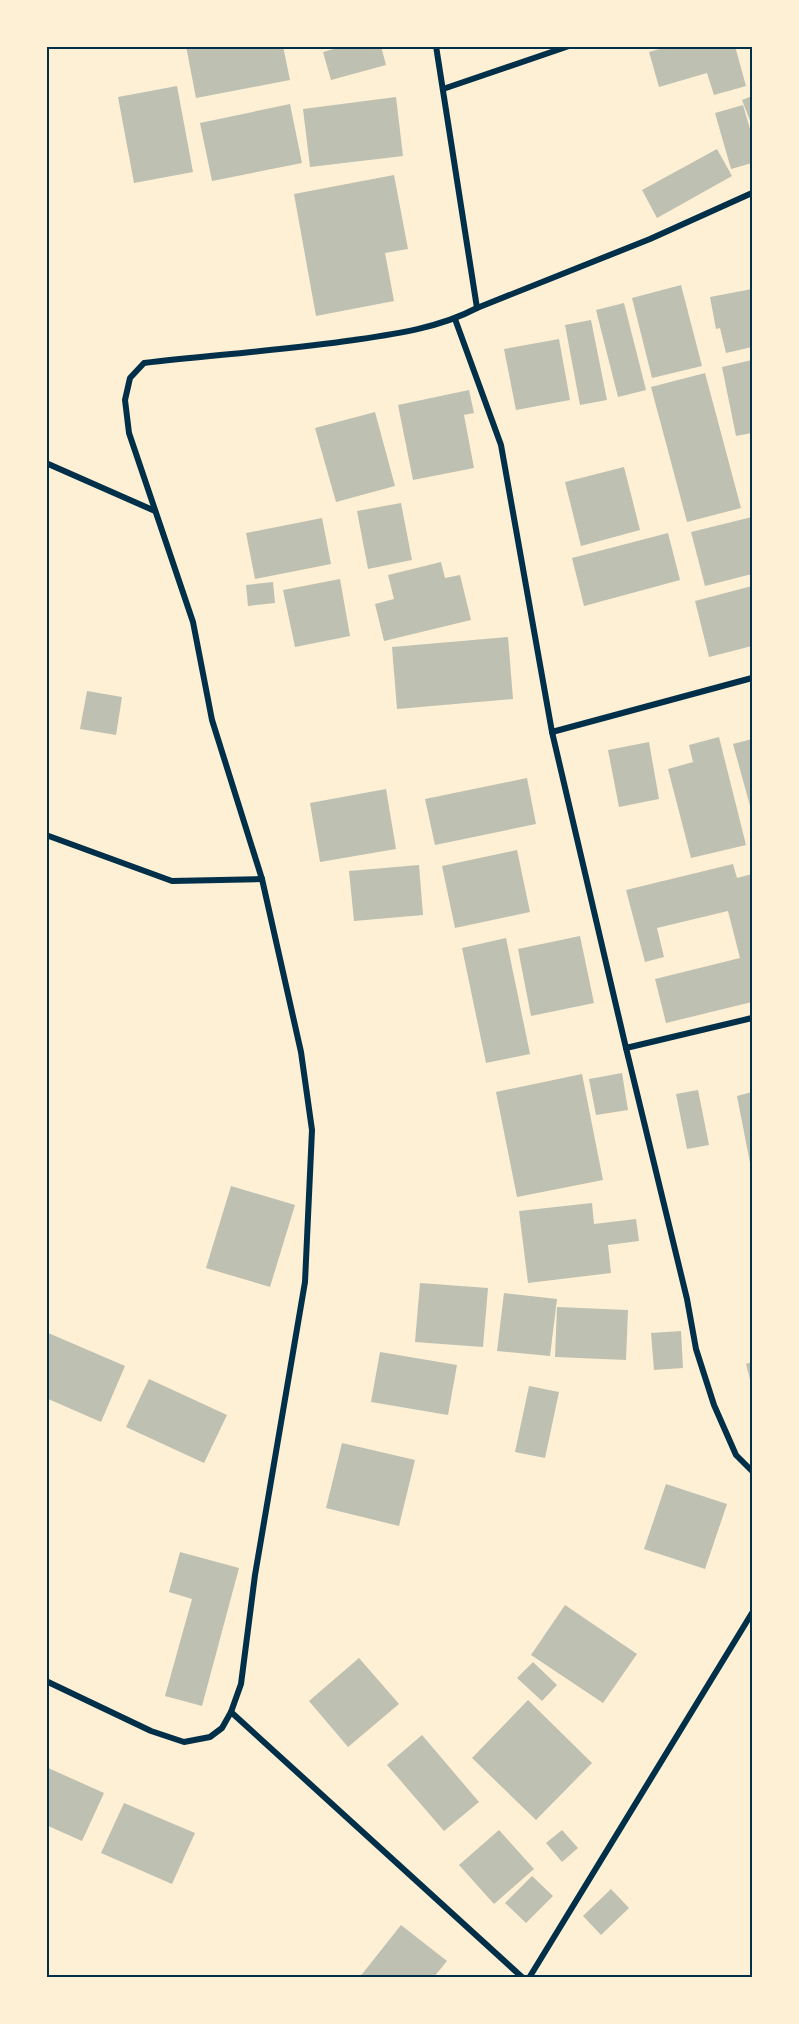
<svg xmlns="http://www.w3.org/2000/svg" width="799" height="2024" viewBox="0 0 799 2024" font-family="'Fira Sans Condensed',sans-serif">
<rect width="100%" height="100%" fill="#fdf0d5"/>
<g fill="#bec0b2">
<path d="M186,46H283L290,80L196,98Z"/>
<path d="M344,46H381L386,65L331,80L323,52Z"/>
<path d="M670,46H735L746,86L714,95L707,73L659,87L649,52Z"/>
<path d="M177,86L193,172L134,183L118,97Z"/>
<path d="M752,96V126L742,100Z"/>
<path d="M396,97L403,156L310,167L303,109Z"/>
<path d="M290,104L302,163L212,181L200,123Z"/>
<path d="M743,105L752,136V163L731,169L715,113Z"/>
<path d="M717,149L732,176L657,218L642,190Z"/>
<path d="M394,175L408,249L385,253L394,301L316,316L294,194Z"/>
<path d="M681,285L702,366L652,378L632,298Z"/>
<path d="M752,289V347L726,353L720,328L716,329L710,297Z"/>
<path d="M624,303L646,390L618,397L596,310Z"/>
<path d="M591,320L607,400L580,405L565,325Z"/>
<path d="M559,339L570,400L516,410L504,349Z"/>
<path d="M752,360V433L736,436L722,367Z"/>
<path d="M705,373L741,508L687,522L651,387Z"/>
<path d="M469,390L474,413L464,415L474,468L413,480L398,405Z"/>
<path d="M375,412L395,486L336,502L315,428Z"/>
<path d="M624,467L640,530L581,546L565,482Z"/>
<path d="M401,503L412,560L368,569L357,511Z"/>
<path d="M752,517V574L705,586L691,532Z"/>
<path d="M322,518L331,564L255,579L246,533Z"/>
<path d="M668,533L680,580L584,606L572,558Z"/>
<path d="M441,562L445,578L460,575L471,620L384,641L375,604L394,599L388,575Z"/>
<path d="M340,579L350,636L295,647L283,590Z"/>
<path d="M273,582L275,603L248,606L246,585Z"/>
<path d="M752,586V646L709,657L695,601Z"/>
<path d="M508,637L513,699L397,709L392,647Z"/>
<path d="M87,691L122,697L116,735L80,729Z"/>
<path d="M719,737L746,845L691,858L668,769L693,762L689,745Z"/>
<path d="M752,739V813L733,744Z"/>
<path d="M649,742L659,799L619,807L608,750Z"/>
<path d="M527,778L536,824L435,845L425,799Z"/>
<path d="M386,789L396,849L320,862L310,803Z"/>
<path d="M517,850L530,912L455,928L442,866Z"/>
<path d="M733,864L737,878L752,874V1002L666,1023L655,979L740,958L728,911L657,928L664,957L645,962L626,890Z"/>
<path d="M419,865L423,915L354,921L349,871Z"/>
<path d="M580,936L594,1003L531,1016L518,949Z"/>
<path d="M506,938L530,1054L486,1063L462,948Z"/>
<path d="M622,1073L628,1110L596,1115L589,1079Z"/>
<path d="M582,1074L603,1180L517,1197L496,1092Z"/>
<path d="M698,1090L709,1145L687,1149L676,1094Z"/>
<path d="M752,1092V1168H751L737,1096Z"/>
<path d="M231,1186L295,1205L270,1287L206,1268Z"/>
<path d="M592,1203L594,1224L636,1219L639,1241L608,1245L611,1273L528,1283L519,1211Z"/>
<path d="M420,1283L488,1288L483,1347L415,1342Z"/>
<path d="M504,1293L557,1299L550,1356L497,1351Z"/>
<path d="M557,1307L628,1310L626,1360L555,1357Z"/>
<path d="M681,1331L683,1368L654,1370L651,1333Z"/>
<path d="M46,1332L125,1366L101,1422L46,1398Z"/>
<path d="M380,1352L457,1365L448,1415L371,1402Z"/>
<path d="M752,1362V1387L746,1364Z"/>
<path d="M149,1379L227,1415L204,1463L126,1427Z"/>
<path d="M529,1386L559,1392L545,1458L515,1452Z"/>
<path d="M342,1443L415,1460L399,1526L326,1508Z"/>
<path d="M666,1484L727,1504L705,1569L644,1549Z"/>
<path d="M180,1552L239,1568L202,1706L165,1696L192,1599L169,1592Z"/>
<path d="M565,1605L637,1654L603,1703L531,1655Z"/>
<path d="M359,1658L399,1704L348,1747L309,1701Z"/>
<path d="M533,1662L557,1685L542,1701L517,1678Z"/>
<path d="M528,1700L592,1763L536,1820L472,1758Z"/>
<path d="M422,1735L479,1802L444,1831L387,1765Z"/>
<path d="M46,1767L104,1793L82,1841L46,1825Z"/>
<path d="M124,1803L195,1833L172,1884L101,1853Z"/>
<path d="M499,1830L534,1869L494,1904L459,1865Z"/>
<path d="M562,1830L578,1848L562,1862L546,1843Z"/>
<path d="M532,1876L553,1896L526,1923L505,1903Z"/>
<path d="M611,1889L629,1908L601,1935L583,1916Z"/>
<path d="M401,1925L447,1961L433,1978H359Z"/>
</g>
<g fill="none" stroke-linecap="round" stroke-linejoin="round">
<g stroke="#003049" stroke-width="6">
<path d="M436,46L477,308"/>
<path d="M443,89L569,46"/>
<path d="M455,319L501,445L552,732L752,678"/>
<path d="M46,463L155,511"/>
<path d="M552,732L626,1048L752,1018"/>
<path d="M46,835L172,881L262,879"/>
<path d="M626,1048L687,1299L696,1349L714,1405L736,1455L752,1471"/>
<path d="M46,1681L151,1731L184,1742L210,1737L222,1728L231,1712L241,1684L255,1575L305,1282L312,1130L301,1052L262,879L212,720L193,622L129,433L125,400L130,378L144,363C214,355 284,350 354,340C395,334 439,328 477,308L650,239L752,193"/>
<path d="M231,1712L523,1978"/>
<path d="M529,1978L752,1613"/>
</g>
</g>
<rect width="799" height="2024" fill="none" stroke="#fdf0d5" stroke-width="96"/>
<rect x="48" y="48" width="703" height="1928" fill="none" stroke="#003049" stroke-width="2"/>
</svg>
